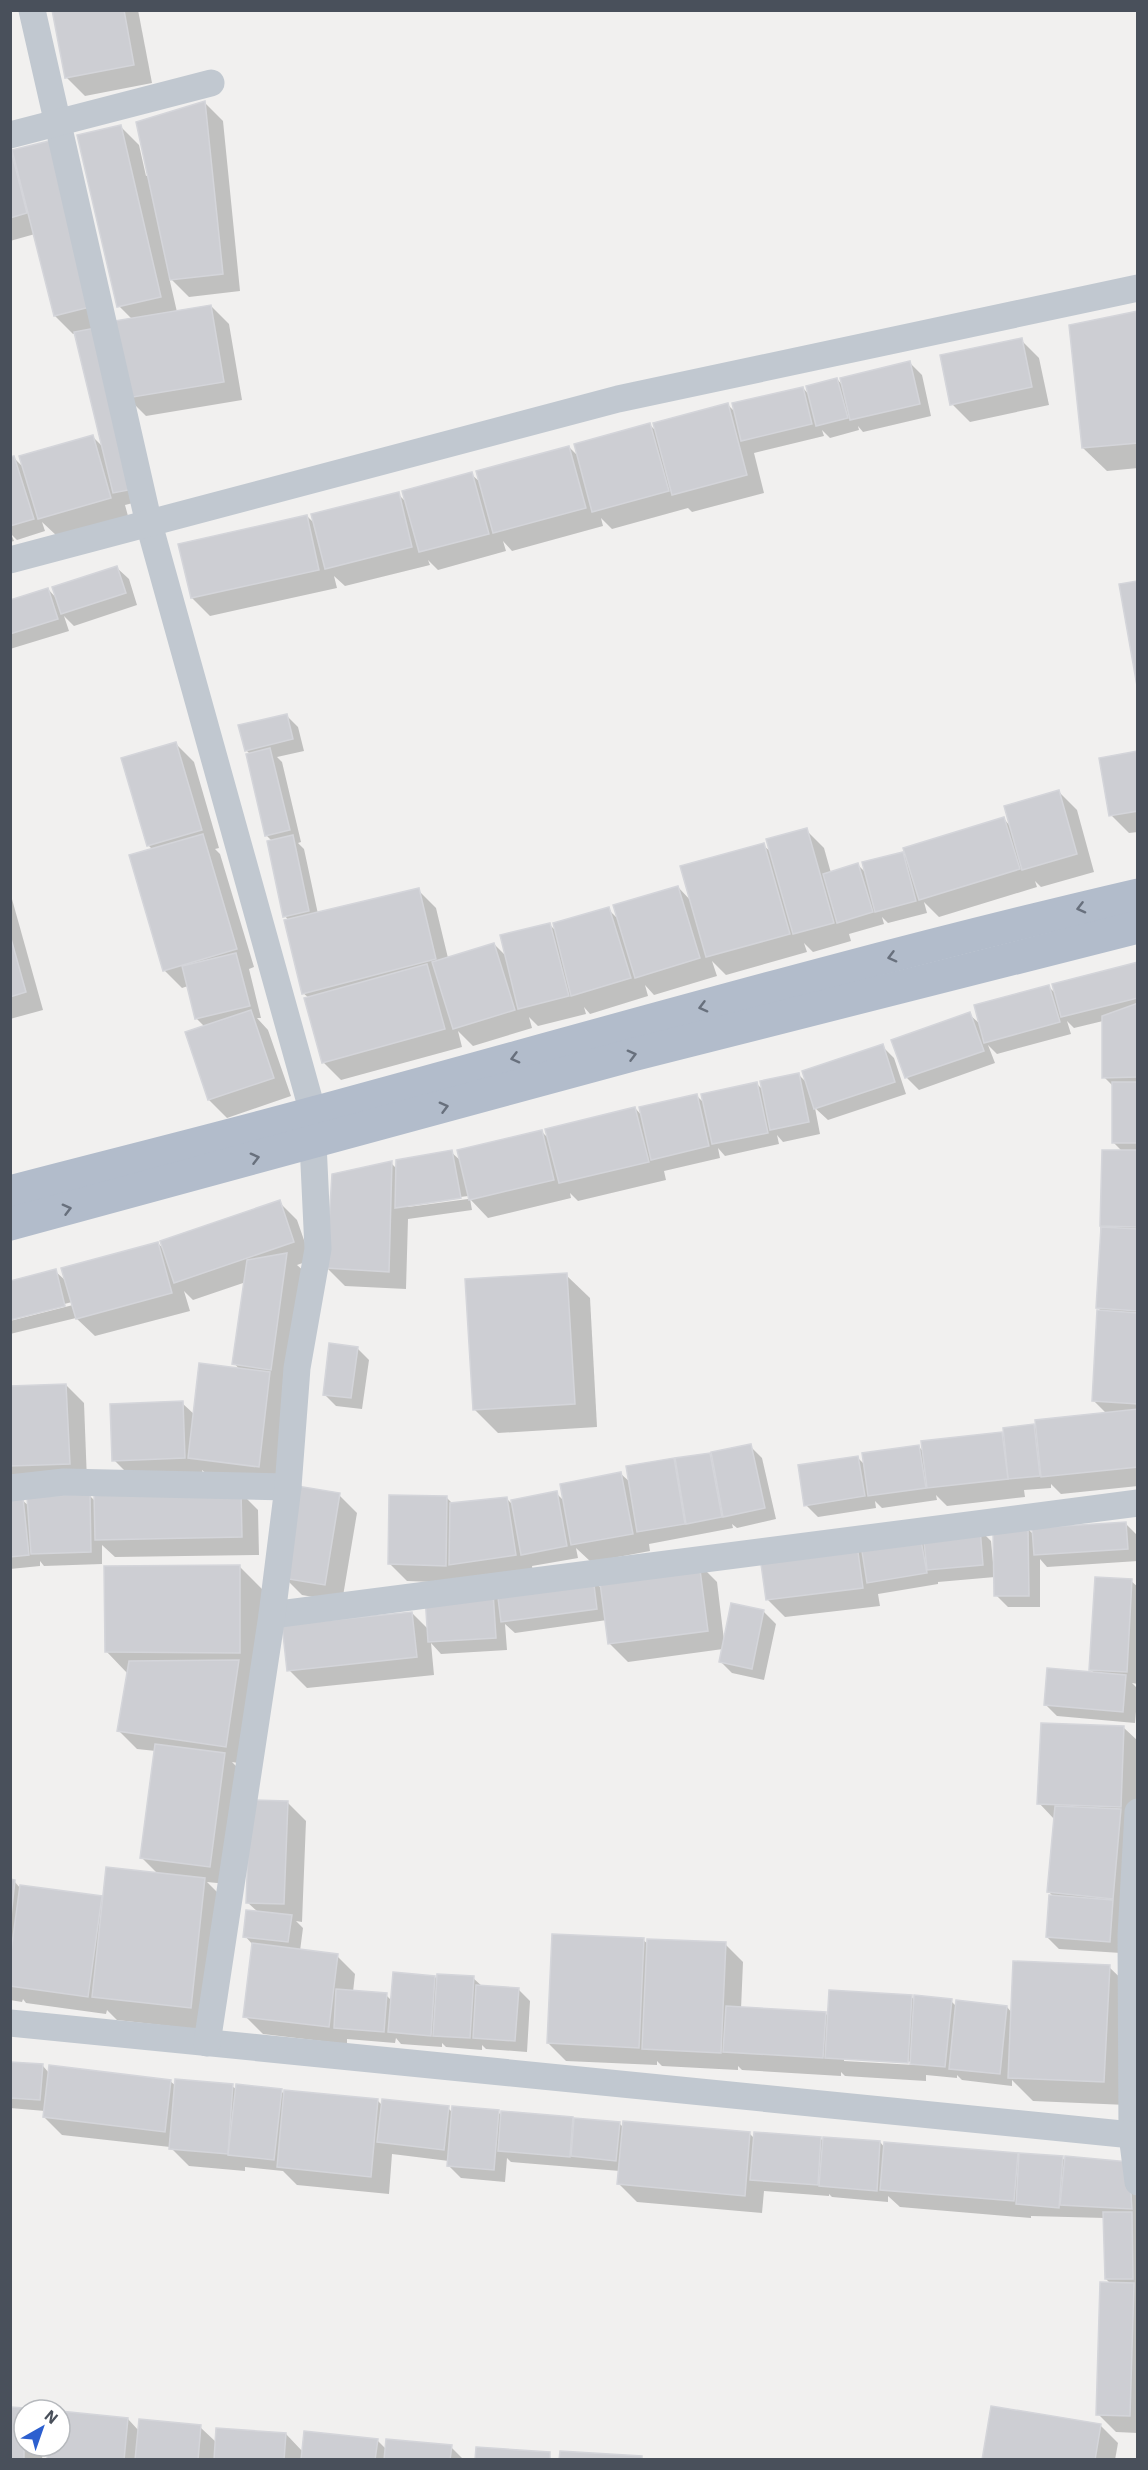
<svg xmlns="http://www.w3.org/2000/svg" width="1148" height="2470" viewBox="0 0 1148 2470" font-family="'IBM Plex Sans',sans-serif">
<rect width="100%" height="100%" fill="#f1f0ef"/>
<g fill="#0003" fill-rule="evenodd">
<path d="M54,10H138L152,83L85,96L67,78Z"/>
<path d="M205,103L223,121L240,291L189,297L169,277L177,312L211,306L229,324L242,400L146,416L128,398L132,319L119,306L121,127L139,145L146,176L149,175Z"/>
<path d="M52,142L145,500L125,505L128,516L57,536L42,522L45,531L17,540L11,534L14,541L10,542V459L14,458L25,469L93,437L104,448L76,333L73,334L55,316L35,234L10,241V151L15,156Z"/>
<path d="M1138,313V468L1107,471L1083,448Z"/>
<path d="M1021,340L1039,358L1049,405L970,422L952,404Z"/>
<path d="M910,363L922,375L931,416L863,432L858,426L859,430L830,438L822,430L824,436L754,453L764,493L692,512L688,508L612,529L601,518L603,526L512,551L503,541L506,551L438,570L428,560L430,565L345,586L334,576L337,588L210,616L192,598L307,516L316,525L398,494L407,503L471,474L481,483L569,447L579,457L650,425L657,432L728,405L736,413L803,388L810,396L837,379L843,386Z"/>
<path d="M117,568L129,579L137,605L74,626L64,616L69,631L10,649V601L48,589L57,599Z"/>
<path d="M286,715L298,727L304,751L277,757L282,762L301,842L298,843L304,849L318,914L418,890L436,908L448,958L494,944L507,957L550,925L556,931L608,909L619,920L678,887L692,902L763,845L772,853L806,830L824,848L831,873L858,865L866,873L902,853L909,860L1004,819L1011,827L1059,792L1077,810L1094,872L1041,887L1035,881L1037,887L939,917L924,902L927,913L888,923L882,917L884,924L849,934L851,941L813,952L804,943L807,952L726,975L712,961L717,976L654,995L645,985L648,996L590,1014L584,1007L586,1014L538,1026L529,1017L532,1028L473,1046L458,1031L462,1047L341,1080L323,1062L309,998L303,993L289,921L285,916L272,841L267,836L250,754L246,750Z"/>
<path d="M176,744L194,762L219,848L215,849L220,854L254,967L249,969L261,1018H257L268,1030L291,1096L227,1118L209,1100L205,1027L196,1018L188,986L182,988L164,970L153,850L149,846Z"/>
<path d="M1138,753V832L1129,833L1111,815Z"/>
<path d="M10,892L43,1010L10,1019Z"/>
<path d="M1138,964V1486L1061,1494L1051,1484V1488L1024,1490L1025,1497L947,1506L936,1495L937,1500L882,1508L875,1501L876,1508L818,1517L806,1505L858,1458L865,1465L919,1447L924,1452L1001,1433L1006,1438L1034,1426L1038,1430L1107,1414L1093,1400L1102,1312L1098,1308L1103,1151L1123,1152L1113,1142L1114,1087L1104,1077L1103,1021L1074,1028L1067,1021L1071,1034L997,1054L988,1045L995,1063L919,1090L907,1078L893,1041L969,1014L981,1025L1049,987L1056,994Z"/>
<path d="M882,1046L894,1058L906,1094L828,1120L815,1108L820,1134L783,1142L777,1135L779,1144L725,1156L718,1148L720,1158L664,1171L666,1180L578,1201L570,1193L571,1198L488,1218L470,1199L472,1210L408,1219L406,1289L345,1286L327,1268L391,1163L397,1169L451,1152L461,1161L541,1131L549,1139L635,1108L643,1117L697,1096L705,1104L757,1084L763,1090L799,1075L808,1084ZM468,1196V1199L408,1207V1204Z"/>
<path d="M279,1202L297,1220L311,1260L297,1265L305,1272L288,1387L282,1386L287,1391L276,1484L208,1475L202,1470L203,1476L132,1478L114,1460L182,1403L195,1415L240,1370L234,1363L246,1282L193,1300L184,1291L190,1311L95,1336L76,1318L10,1334V1321L73,1305L72,1302L10,1318L55,1271L67,1282L158,1243L164,1250Z"/>
<path d="M566,1275L590,1298L597,1427L498,1433L474,1409Z"/>
<path d="M357,1348L369,1360L362,1409L336,1406L324,1394Z"/>
<path d="M66,1385L84,1403L87,1481L10,1484V1387Z"/>
<path d="M750,1446L762,1458L776,1519L737,1528L732,1524L733,1528L649,1544L650,1551L591,1562L576,1548L578,1558L532,1566L533,1572L463,1583L407,1581L389,1563L447,1498L453,1504L506,1498L513,1505L556,1493L564,1501L621,1474L631,1483L628,1467Z"/>
<path d="M240,1492L258,1510L259,1555L115,1557L102,1545V1564L44,1566L40,1561V1566L10,1569V1501L22,1500L29,1506L90,1496L96,1502Z"/>
<path d="M339,1495L357,1513L342,1602L302,1595L284,1577Z"/>
<path d="M1126,1524L1138,1536V1561L1047,1567L1040,1559V1607H1008L996,1595L995,1577L938,1582V1584L878,1594L880,1606L785,1617L767,1599L761,1558L979,1529L991,1541L993,1562H995L1028,1529L1034,1535Z"/>
<path d="M699,1564L717,1582L724,1640L732,1605L764,1612L776,1624L764,1680L732,1673L720,1661L723,1649L628,1662L610,1644L607,1620L515,1633L505,1624L507,1650L441,1654L431,1643L434,1675L307,1688L289,1670L412,1613L429,1630L426,1597L592,1579L602,1589Z"/>
<path d="M239,1566L263,1590L244,1764L232,1762L243,1773L227,1884L207,1882L228,1903L214,2031L117,2020L107,2010L106,2014L26,2003L23,1999L22,2002L10,2000V1881H14L21,1889L101,1897L104,1900L158,1874L141,1857L156,1751L137,1749L119,1731L128,1674L106,1651Z"/>
<path d="M1131,1581L1138,1587V1684L1132,1683L1138,1689L1135,1723L1057,1716L1045,1704L1095,1674L1091,1670Z"/>
<path d="M1124,1728L1138,1741V1824L1121,1953L1059,1949L1047,1937L1054,1897L1049,1892L1055,1820L1039,1803Z"/>
<path d="M288,1803L306,1821L302,1922L296,1921L303,1928L300,1951L337,1956L355,1974L353,1992L386,1995L392,2001L435,1977L438,1980L473,1978L483,1987L518,1989L530,2001L527,2052L486,2049L482,2045V2050L446,2047L442,2043V2047L401,2044L396,2038L395,2043L347,2039V2044L263,2034L245,2016L253,1945L245,1936L258,1912L247,1902Z"/>
<path d="M643,1940L648,1944H725L743,1962L741,2009L825,2013L829,2017L911,1996L915,2001H951L957,2007H1007L1012,2013L1109,1967L1133,1990L1127,2105L1033,2101L1012,2080V2086L962,2080L957,2075V2078L926,2075V2081L845,2076L841,2072V2076L742,2070L738,2066V2070L662,2066L657,2061V2065L566,2061L548,2043ZM844,2058L916,2062L915,2065L844,2061Z"/>
<path d="M10,2063L43,2066L49,2073L170,2081L176,2086H232L237,2090L281,2091L285,2095L378,2101L383,2106L448,2108L453,2113L498,2112L502,2116L619,2123L624,2128L750,2134L755,2139L820,2138L824,2142H880L885,2148L1017,2154L1020,2158H1062L1066,2161L1138,2172V2433L1116,2432L1098,2414L1111,2284L1106,2279L1105,2218L1031,2216V2218L900,2207L888,2196V2202L832,2197L829,2194V2196L764,2191L762,2213L637,2202L619,2184L620,2171L511,2162L507,2158L505,2182L461,2178L449,2166V2161L392,2154L389,2194L297,2185L283,2171L245,2167V2171L189,2166L170,2147L62,2135L44,2117L45,2111L10,2108Z"/>
<path d="M10,2409L26,2410H24V2446H43L42,2460H10Z"/>
<path d="M60,2413L128,2419L139,2431L200,2427L217,2443L286,2434L303,2452L377,2440L387,2450L451,2447L464,2460H48L49,2446H60Z"/>
<path d="M1100,2425L1118,2443L1115,2460H984Z"/>
</g>
<g fill="#cdced3" stroke="#d4d5da" stroke-width="1.5">
<path d="M52,10H124L134,65L65,78Z"/>
<path d="M205,101L223,274L170,280L136,122Z"/>
<path d="M121,125L161,297L117,307L77,135Z"/>
<path d="M53,140L94,306L54,316L12,150Z"/>
<path d="M11,150L27,213L10,218V150Z"/>
<path d="M211,305L224,382L127,398L114,321Z"/>
<path d="M1138,311V443L1082,448L1069,325Z"/>
<path d="M95,328L134,489L113,493L74,332Z"/>
<path d="M1022,338L1032,387L950,405L940,355Z"/>
<path d="M910,361L920,404L850,420L840,378Z"/>
<path d="M837,378L848,418L816,426L806,386Z"/>
<path d="M803,387L812,424L741,441L732,403Z"/>
<path d="M728,403L747,475L672,495L653,423Z"/>
<path d="M650,423L669,491L592,512L574,444Z"/>
<path d="M93,435L111,498L38,519L19,456Z"/>
<path d="M569,446L586,508L493,533L476,471Z"/>
<path d="M14,456L34,519L10,526V457Z"/>
<path d="M472,472L489,534L419,552L402,491Z"/>
<path d="M399,492L412,547L325,569L311,514Z"/>
<path d="M307,515L319,570L191,598L178,544Z"/>
<path d="M117,566L126,593L61,614L52,587Z"/>
<path d="M1138,581V685L1137,686L1119,584Z"/>
<path d="M48,588L58,619L10,634V600Z"/>
<path d="M287,714L293,739L245,751L238,725Z"/>
<path d="M176,742L202,830L147,846L121,758Z"/>
<path d="M270,748L290,830L265,836L246,754Z"/>
<path d="M1138,751V811L1109,816L1099,758Z"/>
<path d="M1059,790L1077,854L1022,870L1004,806Z"/>
<path d="M1004,817L1020,869L919,900L903,848Z"/>
<path d="M807,828L834,923L793,934L766,839Z"/>
<path d="M203,834L237,949L163,971L129,855Z"/>
<path d="M293,835L309,911L283,917L267,841Z"/>
<path d="M764,843L790,934L706,957L680,866Z"/>
<path d="M903,852L916,901L875,912L862,862Z"/>
<path d="M858,863L873,912L837,923L823,874Z"/>
<path d="M678,886L700,958L635,978L613,905Z"/>
<path d="M419,888L436,959L302,994L284,920Z"/>
<path d="M609,907L631,978L571,996L553,923Z"/>
<path d="M550,923L569,996L518,1009L500,935Z"/>
<path d="M10,935L26,992L10,997Z"/>
<path d="M494,943L515,1010L453,1029L432,962Z"/>
<path d="M236,953L250,1006L195,1019L182,966Z"/>
<path d="M1138,962V998L1061,1017L1052,984Z"/>
<path d="M427,964L445,1029L322,1063L304,998Z"/>
<path d="M1049,985L1060,1022L984,1043L974,1005Z"/>
<path d="M1138,1003V1077L1102,1078V1016Z"/>
<path d="M251,1010L274,1078L208,1100L185,1032Z"/>
<path d="M970,1012L984,1051L905,1078L891,1040Z"/>
<path d="M883,1044L895,1082L814,1109L802,1071Z"/>
<path d="M799,1073L809,1122L770,1130L760,1081Z"/>
<path d="M757,1082L768,1133L712,1144L701,1094Z"/>
<rect x="1112" y="1082" width="26" height="61"/>
<path d="M697,1094L709,1146L651,1160L639,1107Z"/>
<path d="M635,1107L649,1162L559,1183L545,1129Z"/>
<path d="M542,1130L554,1180L469,1200L457,1150Z"/>
<path d="M452,1150L461,1198L395,1208L396,1160Z"/>
<path d="M1102,1150H1138V1227L1100,1226Z"/>
<path d="M392,1161L389,1272L326,1268L332,1174Z"/>
<path d="M280,1200L294,1242L174,1283L160,1241Z"/>
<path d="M1101,1227L1138,1229V1311L1096,1308Z"/>
<path d="M158,1242L172,1293L76,1319L61,1268Z"/>
<path d="M287,1253L271,1370L232,1364L247,1260Z"/>
<path d="M56,1269L65,1306L10,1320V1281Z"/>
<path d="M567,1273L575,1404L473,1410L465,1279Z"/>
<path d="M1097,1310L1138,1313V1404L1092,1401Z"/>
<path d="M329,1343L358,1347L351,1398L323,1395Z"/>
<path d="M199,1363L270,1372L259,1467L188,1458Z"/>
<path d="M66,1384L70,1464L10,1466V1386Z"/>
<path d="M183,1401L185,1458L112,1461L110,1404Z"/>
<path d="M1138,1409V1467L1041,1477L1035,1420Z"/>
<path d="M1034,1424L1040,1476L1008,1479L1003,1428Z"/>
<path d="M1002,1432L1008,1479L927,1488L921,1441Z"/>
<path d="M751,1444L765,1508L723,1517L711,1452Z"/>
<path d="M919,1445L926,1488L868,1496L862,1453Z"/>
<path d="M710,1453L722,1517L686,1524L675,1458Z"/>
<path d="M858,1456L865,1496L804,1506L798,1465Z"/>
<path d="M674,1458L685,1524L637,1532L626,1466Z"/>
<path d="M621,1472L633,1534L571,1545L560,1484Z"/>
<path d="M297,1486L340,1493L325,1585L282,1578Z"/>
<path d="M241,1491L242,1537L95,1540L94,1494Z"/>
<path d="M557,1491L567,1546L521,1555L511,1500Z"/>
<path d="M90,1494L91,1552L31,1554L27,1497Z"/>
<path d="M389,1495L447,1496L446,1566L388,1564Z"/>
<path d="M507,1497L516,1555L449,1565L450,1503Z"/>
<path d="M23,1498L29,1555L10,1557V1499Z"/>
<path d="M1126,1522L1128,1549L1034,1555L1032,1528Z"/>
<path d="M980,1528L983,1565L927,1570L923,1533Z"/>
<path d="M993,1528H1028L1029,1596H994Z"/>
<path d="M920,1535L927,1573L867,1583L861,1545Z"/>
<path d="M857,1545L863,1588L766,1600L760,1557Z"/>
<path d="M699,1562L708,1631L608,1644L599,1575Z"/>
<path d="M240,1565V1653L105,1652L104,1566Z"/>
<path d="M593,1577L597,1609L501,1622L497,1590Z"/>
<path d="M1095,1577L1132,1579L1127,1672L1089,1670Z"/>
<path d="M493,1592L496,1638L428,1642L425,1596Z"/>
<path d="M731,1603L764,1610L752,1669L719,1662Z"/>
<path d="M412,1612L417,1657L287,1671L282,1625Z"/>
<path d="M239,1660L226,1747L117,1731L129,1661Z"/>
<path d="M1047,1668L1126,1675L1123,1712L1044,1705Z"/>
<path d="M1041,1723L1124,1726L1121,1807L1037,1804Z"/>
<path d="M155,1744L225,1753L210,1867L140,1858Z"/>
<path d="M250,1800L288,1801L284,1904L246,1903Z"/>
<path d="M1055,1806L1121,1809L1113,1899L1047,1892Z"/>
<path d="M106,1867L205,1878L191,2008L92,1997Z"/>
<path d="M10,1879L15,1880L10,1926Z"/>
<path d="M20,1885L102,1896L88,1997L10,1986V1959Z"/>
<path d="M1049,1895L1113,1900L1110,1942L1046,1937Z"/>
<path d="M246,1910L292,1915L288,1942L243,1937Z"/>
<path d="M552,1934L644,1938L639,2048L547,2043Z"/>
<path d="M647,1939L726,1942L721,2053L642,2049Z"/>
<path d="M252,1943L338,1954L329,2027L243,2017Z"/>
<path d="M1013,1961L1110,1965L1104,2082L1008,2078Z"/>
<path d="M393,1972L435,1976L431,2036L388,2032Z"/>
<path d="M437,1974L474,1976L470,2038L433,2036Z"/>
<path d="M476,1985L519,1988L515,2041L473,2038Z"/>
<path d="M336,1989L387,1993L384,2032L334,2028Z"/>
<path d="M829,1990L912,1995L908,2063L825,2058Z"/>
<path d="M914,1995L952,1999L945,2067L910,2064Z"/>
<path d="M956,2000L1007,2006L1000,2074L949,2069Z"/>
<path d="M726,2006L826,2012L823,2058L723,2052Z"/>
<path d="M10,2062L43,2064L40,2100L10,2098Z"/>
<path d="M49,2065L171,2080L165,2132L43,2117Z"/>
<path d="M175,2079L233,2084L228,2154L169,2149Z"/>
<path d="M236,2084L282,2089L274,2160L228,2155Z"/>
<path d="M284,2090L378,2099L371,2177L277,2167Z"/>
<path d="M382,2099L449,2106L444,2150L377,2142Z"/>
<path d="M452,2106L499,2110L494,2170L447,2166Z"/>
<path d="M501,2111L573,2117L570,2157L498,2151Z"/>
<path d="M574,2118L620,2122L616,2161L571,2156Z"/>
<path d="M623,2121L750,2132L745,2196L617,2184Z"/>
<path d="M754,2132L821,2137L818,2185L750,2180Z"/>
<path d="M823,2137L880,2141L877,2191L819,2186Z"/>
<path d="M884,2142L1018,2153L1014,2201L880,2190Z"/>
<path d="M1019,2153L1063,2156L1059,2208L1016,2204Z"/>
<path d="M1065,2156L1129,2162L1132,2209L1060,2205Z"/>
<path d="M1103,2212H1132L1133,2279H1105Z"/>
<path d="M1100,2282L1134,2283L1130,2416L1096,2415Z"/>
<path d="M991,2406L1101,2424L1095,2460H982Z"/>
<path d="M10,2407L27,2408L24,2410V2460H10Z"/>
<path d="M60,2411L128,2418L124,2460H47L48,2446H60Z"/>
<path d="M139,2419L201,2425L198,2460H135Z"/>
<path d="M216,2428L286,2433L284,2460H214Z"/>
<path d="M304,2431L378,2439L375,2460H301Z"/>
<path d="M386,2439L452,2445L450,2460H384Z"/>
<path d="M476,2447L550,2452V2460H475Z"/>
<path d="M560,2451L642,2456V2460H559Z"/>
</g>
<g fill="none" stroke-linecap="round" stroke-linejoin="round">
<g stroke="#c1c8d0" stroke-width="27">
<path d="M32,10L149,524L313,1113"/>
<path d="M10,135L211,83"/>
<path d="M10,560L618,399L1138,288"/>
<path d="M10,1488L64,1482L288,1487"/>
<path d="M272,1615L1138,1503"/>
<path d="M1138,1812L1131,1935L1132,2135L1138,2182"/>
<path d="M10,2023L1132,2135"/>
<path d="M207,2043L272,1615L288,1487L297,1368L318,1249L313,1143"/>
</g>
<g stroke="#b2bccb" stroke-width="33">
<path d="M10,1192C113,1165 215,1140 317,1112C590,1038 862,959 1138,895"/>
<path d="M10,1224L632,1055L1138,927"/>
</g>
</g>
<defs><path id="oneway-chevron" d="M-2-3.5L2.5 0L-2 3.5" fill="none" stroke-width="1.6" stroke-linecap="round" stroke-linejoin="round" transform="scale(1.5)"/></defs>
<g stroke="#68707d">
<use href="#oneway-chevron" transform="translate(1081 908) rotate(166)"/>
<use href="#oneway-chevron" transform="translate(892 957) rotate(165)"/>
<use href="#oneway-chevron" transform="translate(703 1007) rotate(165)"/>
<use href="#oneway-chevron" transform="translate(632 1055) rotate(-15)"/>
<use href="#oneway-chevron" transform="translate(515 1058) rotate(165)"/>
<use href="#oneway-chevron" transform="translate(444 1107) rotate(-15)"/>
<use href="#oneway-chevron" transform="translate(255 1158) rotate(-15)"/>
<use href="#oneway-chevron" transform="translate(67 1209) rotate(-15)"/>
</g>
<rect width="1148" height="2470" fill="none" stroke="#49505b" stroke-width="24"/>
<g transform="translate(42 2428) rotate(40)"><circle r="28" fill="#ffffff" stroke="#b6b9bd" stroke-width="1.5"/>
<path d="M0-4.5L10 22L0 15L-10 22Z" fill="#2c5fcf"/>
<text y="-9" font-size="16" font-weight="bold" text-anchor="middle" fill="#49505b">N</text>
</g>
</svg>
